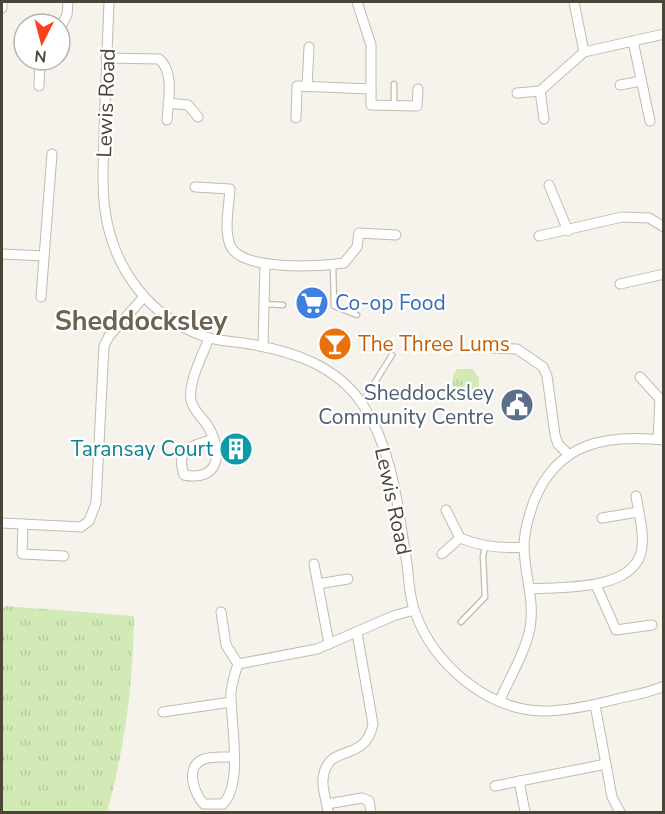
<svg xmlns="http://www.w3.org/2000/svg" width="665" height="814" viewBox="0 0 665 814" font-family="'Nunito Sans',sans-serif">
<defs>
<pattern id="park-tufts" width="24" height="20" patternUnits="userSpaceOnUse" patternTransform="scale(1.5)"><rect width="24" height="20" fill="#d2eab5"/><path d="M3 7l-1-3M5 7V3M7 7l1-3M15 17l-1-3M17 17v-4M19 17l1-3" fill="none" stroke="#b6ca9c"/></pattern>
</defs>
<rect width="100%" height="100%" fill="#f6f3ec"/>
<g fill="url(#park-tufts)">
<path d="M457,369H472L479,378V397L453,396V376Z"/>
<path d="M5,606L134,616C133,684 125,747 107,812H2V611Z"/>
</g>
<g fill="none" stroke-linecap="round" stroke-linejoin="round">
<g stroke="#c2bbae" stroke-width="7">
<g id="lane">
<path d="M394,105V84"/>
<path d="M333,265L334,306L357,315"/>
<path d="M264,304L283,305"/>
<path d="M362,403L392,355"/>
<path d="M461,622L485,597L483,556L485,547"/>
</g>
</g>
<g stroke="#c2bbae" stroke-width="11">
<g id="street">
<path d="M109,2C107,44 106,87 104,130C104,156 101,184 105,210C113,269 150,318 206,337C218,341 231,341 243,343C289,350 336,364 363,405C394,452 398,510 407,564C409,579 409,597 415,612C433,663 486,710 543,711C568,711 594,705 617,699C633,695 649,693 664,686"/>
<path d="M357,2L371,45V105L417,106L418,89"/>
<path d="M574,2L584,52"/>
<path d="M2,8V2"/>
<path d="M60,28L67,15L68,2"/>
<path d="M633,41L650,121"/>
<path d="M106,58L159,59C175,72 168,101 167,120"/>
<path d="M620,85L641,81"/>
<path d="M39,86L40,60"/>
<path d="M307,87L309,47"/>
<path d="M540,91L544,119"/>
<path d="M517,93L540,91L584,52L664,34"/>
<path d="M168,103L188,105L198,117"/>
<path d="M296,118L297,86L371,89"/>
<path d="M549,185L568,231"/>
<path d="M195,187L230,189C229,205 224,229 230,245C240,271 319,267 344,263L357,247L359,233L396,235"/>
<path d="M539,236L622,217L649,218L664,227"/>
<path d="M2,254L44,256"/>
<path d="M620,284L664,274"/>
<path d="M41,297L52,154"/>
<path d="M209,338C203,355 188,381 191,400C193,411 204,419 209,428C223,453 219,482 184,475C175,448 191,447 213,439"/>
<path d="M263,346L265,264"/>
<path d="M492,348L517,349L543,367L547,376L555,435L558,444L569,455"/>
<path d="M640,377L660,399"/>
<path d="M658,439L660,399L664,398"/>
<path d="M446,510L460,538C482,547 501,549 524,547"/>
<path d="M602,518L638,512"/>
<path d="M2,523L81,527L89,521L96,503L104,346L109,336L143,298"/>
<path d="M23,524L22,554L64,556"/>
<path d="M442,554L460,538"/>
<path d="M314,564L329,644"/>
<path d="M318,584L348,579"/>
<path d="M596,585L616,630L652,625"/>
<path d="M530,589C560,587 626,591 640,556C646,539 639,514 636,496"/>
<path d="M221,612L226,645L238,664"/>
<path d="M500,700C510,677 525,653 530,628C535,600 524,573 524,546C524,530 529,515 534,501C558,442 606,434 664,440"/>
<path d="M595,705L612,797L620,812"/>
<path d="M163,712L231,702"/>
<path d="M233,757C224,757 212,756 204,759C184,766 194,794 204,804H223C244,783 230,721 231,692C232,683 235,673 238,664L317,649L393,616L414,610"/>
<path d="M519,781L525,812"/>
<path d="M495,786L606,764"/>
<path d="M327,804L362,798L369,801L371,812"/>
<path d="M328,812C327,802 322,790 323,779C327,741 365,765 373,724L357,633"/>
</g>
</g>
<use href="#lane" stroke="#fff" stroke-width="4.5"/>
<use href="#street" stroke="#fff" stroke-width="9"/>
</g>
<defs>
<g id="supermarket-disc" transform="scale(1.725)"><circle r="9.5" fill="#3f7fe0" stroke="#fff"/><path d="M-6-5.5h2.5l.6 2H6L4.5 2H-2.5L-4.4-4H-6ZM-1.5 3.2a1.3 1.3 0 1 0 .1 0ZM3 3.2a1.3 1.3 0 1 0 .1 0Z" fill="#fff"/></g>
<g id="bar-disc" transform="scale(1.725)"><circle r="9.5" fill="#e8710a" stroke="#fff"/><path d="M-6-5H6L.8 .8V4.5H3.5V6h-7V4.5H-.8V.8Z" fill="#fff"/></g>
<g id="civic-disc" transform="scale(1.725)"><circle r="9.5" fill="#5c6f8a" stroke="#fff"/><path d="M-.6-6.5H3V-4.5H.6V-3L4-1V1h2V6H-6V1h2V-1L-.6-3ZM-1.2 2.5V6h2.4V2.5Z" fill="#fff"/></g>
<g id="building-disc" transform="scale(1.725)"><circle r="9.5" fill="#0f9aa8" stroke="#fff"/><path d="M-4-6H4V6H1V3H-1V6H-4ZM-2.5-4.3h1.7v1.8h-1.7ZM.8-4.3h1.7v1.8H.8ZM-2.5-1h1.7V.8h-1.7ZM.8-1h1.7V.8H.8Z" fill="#fff"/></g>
</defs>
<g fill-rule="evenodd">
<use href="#supermarket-disc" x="312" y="303"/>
<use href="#bar-disc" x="335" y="344"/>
<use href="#civic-disc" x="517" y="405"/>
<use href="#building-disc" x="236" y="449"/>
</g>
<g text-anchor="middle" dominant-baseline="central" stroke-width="4.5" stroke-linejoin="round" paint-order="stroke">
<g font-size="21" fill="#4b4439" stroke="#fff">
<text transform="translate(106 103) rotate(-88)">Lewis Road</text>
<text transform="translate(393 501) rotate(78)">Lewis Road</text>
</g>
<g font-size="21" fill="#366cbe" stroke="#fff" text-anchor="start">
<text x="335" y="303">Co-op Food</text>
</g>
<g font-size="21" fill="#c56008" stroke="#fff" text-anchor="start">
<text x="358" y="344">The Three Lums</text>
</g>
<g font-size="21" fill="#4e5e75" stroke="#fff" text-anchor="end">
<text x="494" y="393">Sheddocksley<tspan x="494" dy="24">Community Centre</tspan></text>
</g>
<g font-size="21" fill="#0d838f" stroke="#fff" text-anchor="end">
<text x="213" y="449">Taransay Court</text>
</g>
<g font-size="27" font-weight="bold" fill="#6e6250" stroke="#fff">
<text x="141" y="321">Sheddocksley</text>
</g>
</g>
<rect width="665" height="814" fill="none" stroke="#4b4439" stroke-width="6"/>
<g transform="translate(42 42) rotate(186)"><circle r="28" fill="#ffffff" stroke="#b7b4b0" stroke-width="1.5"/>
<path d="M0-4.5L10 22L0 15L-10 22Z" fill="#fc3f1d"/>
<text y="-9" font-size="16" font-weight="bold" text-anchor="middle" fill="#4b4439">N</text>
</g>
</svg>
